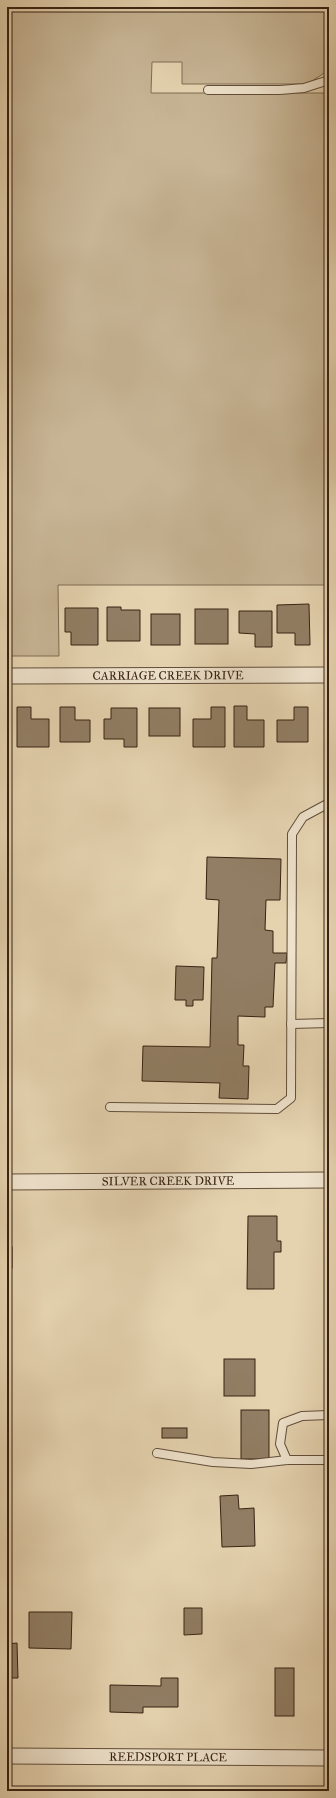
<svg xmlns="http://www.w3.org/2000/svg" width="336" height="1798" viewBox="0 0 336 1798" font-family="'IM FELL Great Primer',serif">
<rect width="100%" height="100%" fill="#e5d3b0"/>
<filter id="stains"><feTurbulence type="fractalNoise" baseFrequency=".005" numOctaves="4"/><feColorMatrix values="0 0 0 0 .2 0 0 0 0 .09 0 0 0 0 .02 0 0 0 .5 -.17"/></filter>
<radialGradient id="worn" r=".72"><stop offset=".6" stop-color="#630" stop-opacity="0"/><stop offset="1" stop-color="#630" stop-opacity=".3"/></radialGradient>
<path fill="#c7b595" stroke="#7f6c54" d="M7,7H326V72L307,84H182V62H152L151,93H325L329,222V585H58L59,656H7Z"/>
<g fill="#917e64" stroke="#372212">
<path d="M309,604L310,645H295V633H277V605Z"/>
<path d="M107,607H121V610H140V641H107Z"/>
<path d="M65,608H98V645H71V632H65Z"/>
<rect x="195" y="609" width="33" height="35"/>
<path d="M239,611H272V647H255V634L239,633Z"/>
<rect x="151" y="614" width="29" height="31"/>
<path d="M234,706H247V720H264V747H234Z"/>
<path d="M17,707H31V719H49V747H17Z"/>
<path d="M60,707H75V720H90V742H60Z"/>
<path d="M211,707H225V747H193V719H211Z"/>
<path d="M294,707H308V742H277V720H294Z"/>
<path d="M111,708H137V747H124V739H104V719H111Z"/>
<rect x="149" y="708" width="31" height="28"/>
<path d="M207,857L281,859L280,900H266L265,930L273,931V953H287L286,963H275L273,1007H265V1017L238,1016V1045H244L243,1066H249L248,1099L219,1098L220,1083L142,1081L143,1046L210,1047L212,958H217L219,900L206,899Z"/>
<path d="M176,966L204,967L203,1000H193V1006H186V1000H175Z"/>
<path d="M248,1216H277V1241H281V1252H274V1289H247Z"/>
<rect x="7" y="1247" width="5" height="21"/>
<rect x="224" y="1359" width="31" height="37"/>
<rect x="241" y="1410" width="28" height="49"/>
<rect x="162" y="1428" width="25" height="10"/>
<path d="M238,1495L239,1509L254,1508L255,1546L222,1547L220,1496Z"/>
<path d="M184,1608H202V1634L184,1635Z"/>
<path d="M29,1612H72L71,1649L29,1648Z"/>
<path d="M17,1643L18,1678H7V1644Z"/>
<rect x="275" y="1668" width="19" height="48"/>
<path d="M161,1678H178V1707H143V1713L110,1712V1685L161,1686Z"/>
</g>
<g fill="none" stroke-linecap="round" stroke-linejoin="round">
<g stroke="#624e3a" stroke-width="10">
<g id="lane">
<path d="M208,90H280L304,88L329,80"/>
<path d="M291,1024L329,1023"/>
<path d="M110,1107L277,1109L291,1098L292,834L303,817L329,803"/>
<path d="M157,1453L213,1462L251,1464L287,1460H329"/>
<path d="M287,1460L280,1444L283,1423L302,1416L329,1415"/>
</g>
</g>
<g stroke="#624e3a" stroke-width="17">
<g id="street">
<path id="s1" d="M7,676L329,675"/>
<path id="s2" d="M7,1182L329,1180"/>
<path id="s3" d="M7,1756L329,1758"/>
</g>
</g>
<use href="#lane" stroke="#eee2cc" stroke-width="8"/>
<use href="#street" stroke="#eee2cc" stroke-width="15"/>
</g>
<g text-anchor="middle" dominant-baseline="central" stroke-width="3" stroke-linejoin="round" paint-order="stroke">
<g font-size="12" fill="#372212" stroke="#eee2cc">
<text stroke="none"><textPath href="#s1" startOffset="161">CARRIAGE CREEK DRIVE</textPath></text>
<text stroke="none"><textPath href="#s2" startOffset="161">SILVER CREEK DRIVE</textPath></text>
<text stroke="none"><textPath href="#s3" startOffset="161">REEDSPORT PLACE</textPath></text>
</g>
</g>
<rect width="336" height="1798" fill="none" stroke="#e5d3b0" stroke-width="24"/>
<rect x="8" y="8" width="320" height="1782" fill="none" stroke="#372212" stroke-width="2"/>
<rect x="12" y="12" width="312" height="1774" fill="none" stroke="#372212"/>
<rect width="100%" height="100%" filter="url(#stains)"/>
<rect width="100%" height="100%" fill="url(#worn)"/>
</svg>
